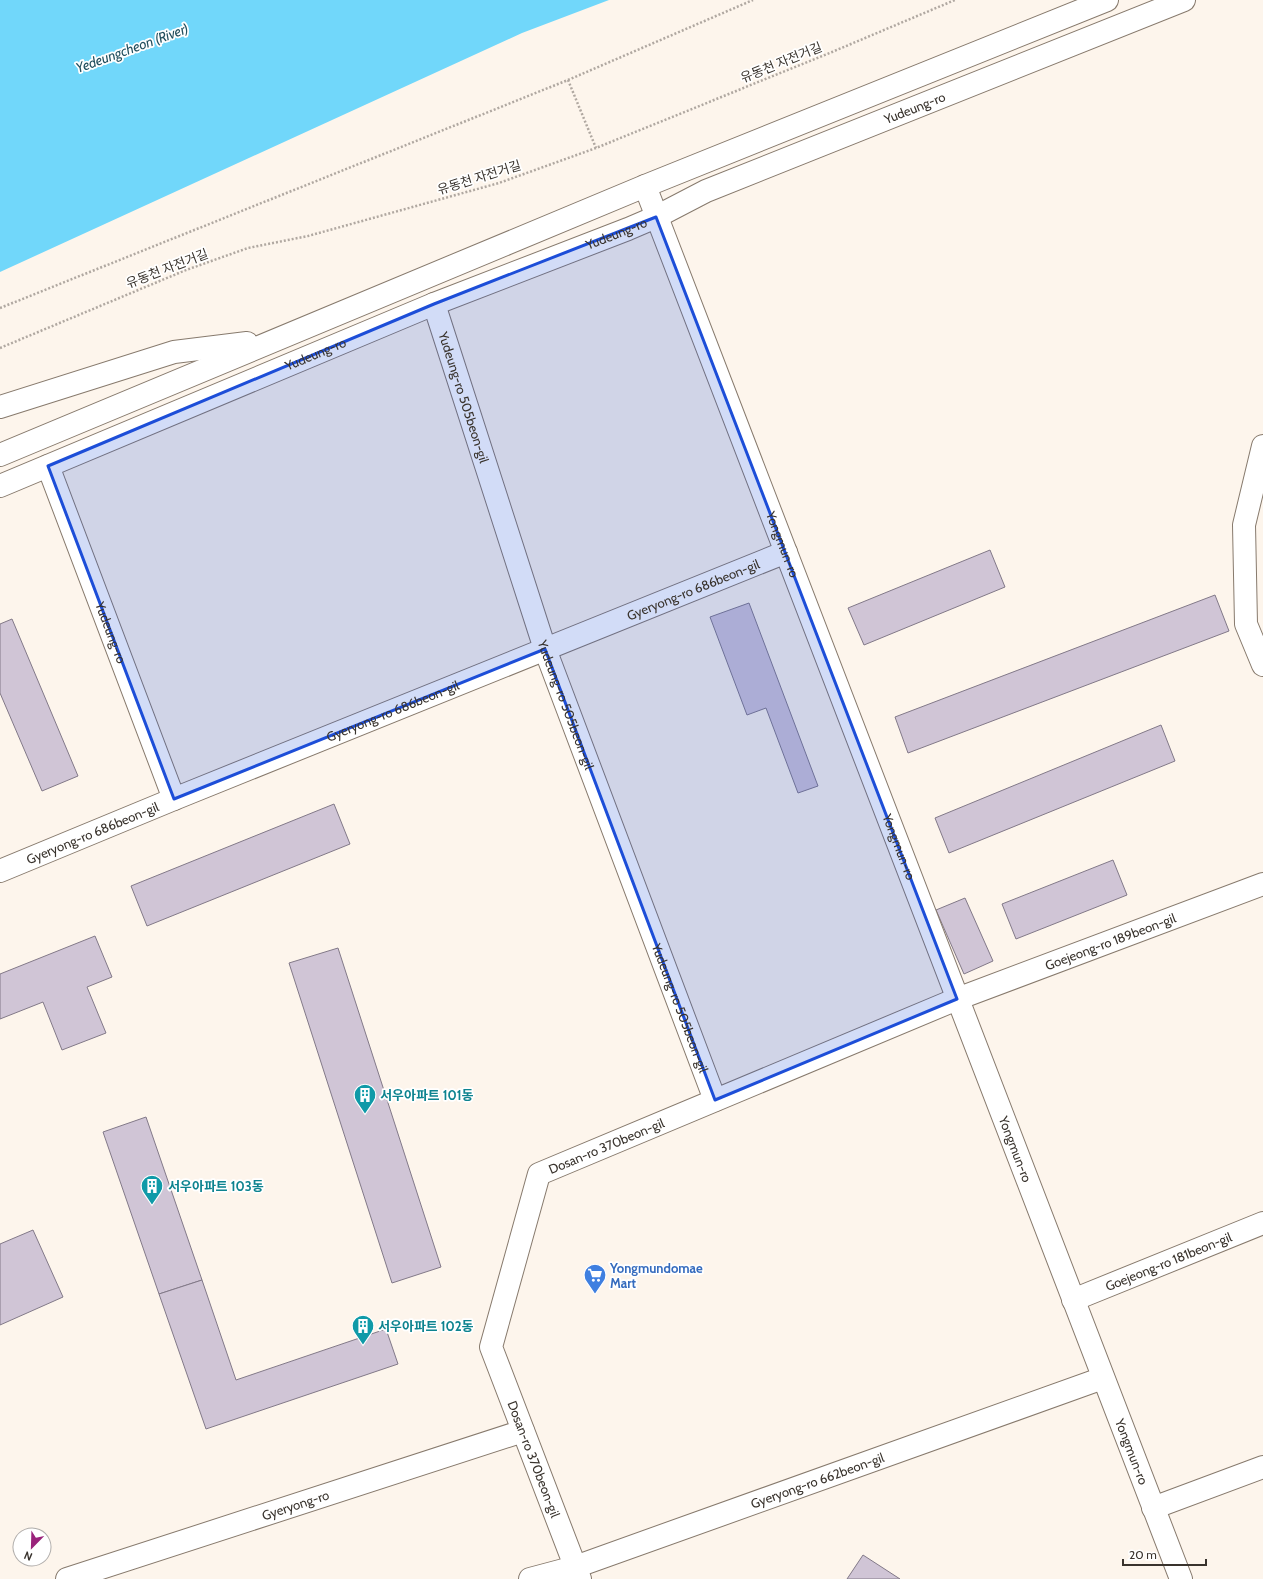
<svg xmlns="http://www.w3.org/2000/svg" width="1263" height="1579" viewBox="0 0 1263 1579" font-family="Cabin,'Noto Sans KR',sans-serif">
<rect width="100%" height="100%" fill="#fdf5ec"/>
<path fill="#71d7fa" d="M0,0H609L522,33L0,272Z"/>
<g fill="#d0c5d6" stroke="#827988">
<path d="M990,550L1005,587L864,645L848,608Z"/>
<path d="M1215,595L1229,631L908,753L895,717Z"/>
<path d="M749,603L818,786L798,793L766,708L747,715L710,617Z"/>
<path d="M12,619L78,776L42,791L0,693V624Z"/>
<path d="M1161,725L1175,761L949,853L935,818Z"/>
<path d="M334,804L350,844L147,926L131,886Z"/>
<path d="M1113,860L1127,895L1016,939L1002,904Z"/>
<path d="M965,898L993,961L964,974L936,910Z"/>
<path d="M95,936L112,977L87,987L106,1033L62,1050L43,1002L0,1019V974Z"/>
<path d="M338,948L441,1267L392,1283L289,963Z"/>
<path d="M146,1117L202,1280L159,1294L103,1132Z"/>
<path d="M33,1230L63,1297L0,1325V1244Z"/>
<path d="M202,1280L236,1380L386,1329L398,1364L206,1429L159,1294Z"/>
<path d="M863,1555L900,1579H847Z"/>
</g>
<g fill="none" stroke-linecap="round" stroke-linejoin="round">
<g stroke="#877a6d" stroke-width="24">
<g id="minor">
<path id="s1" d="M645,186L1181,1579"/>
<path id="s2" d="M434,304L545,649L715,1100"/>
<path d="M1263,446L1244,525L1246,624L1263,665"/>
<path id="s3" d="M48,466L174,799"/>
<path id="s4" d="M0,871L174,799L786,552"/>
<path id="s5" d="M1073,1300L1263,1223"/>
<path d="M1153,1508L1263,1467"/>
<path id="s6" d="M67,1579L523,1431"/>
<path id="s7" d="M530,1579L575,1567L1103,1378"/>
<path id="s8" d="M580,1579L491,1347L539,1174L957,999L1263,884"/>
</g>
</g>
<g stroke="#877a6d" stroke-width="24">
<g id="major">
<path d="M0,407L174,352L247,343"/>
<path d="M0,455L645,186L1107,0"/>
<path id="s9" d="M0,486L434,304L628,229L656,217L706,191L1184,0"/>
</g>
</g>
<g stroke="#b0a8a1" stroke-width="2.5" stroke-dasharray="2 2" stroke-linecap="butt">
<path d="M568,80L596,148"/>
<path d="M0,308L568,80L753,0"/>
<path d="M0,348L186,270L248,248L308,236L499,183L596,148L832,52L955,0"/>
</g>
<use href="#minor" stroke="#fff" stroke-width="22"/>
<use href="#major" stroke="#fff" stroke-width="22"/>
</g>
<path fill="#1d4ed8" fill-opacity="0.2" stroke="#1d4ed8" stroke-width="3" stroke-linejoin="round" d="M656,217L957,999L715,1100L545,649L174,799L48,466L434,304Z"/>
<defs>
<g id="building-pin" transform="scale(1.15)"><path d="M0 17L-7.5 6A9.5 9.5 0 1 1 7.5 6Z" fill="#0f9aa8" stroke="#fff"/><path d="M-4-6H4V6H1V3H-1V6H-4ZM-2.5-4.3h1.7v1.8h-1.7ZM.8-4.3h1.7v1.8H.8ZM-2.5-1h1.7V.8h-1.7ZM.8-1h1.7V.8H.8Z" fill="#fff"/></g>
<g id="supermarket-pin" transform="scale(1.15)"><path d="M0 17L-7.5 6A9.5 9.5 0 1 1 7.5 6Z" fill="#3f7fe0" stroke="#fff"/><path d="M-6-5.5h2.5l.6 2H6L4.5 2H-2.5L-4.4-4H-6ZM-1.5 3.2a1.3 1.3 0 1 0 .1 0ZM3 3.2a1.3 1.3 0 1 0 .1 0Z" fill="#fff"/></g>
</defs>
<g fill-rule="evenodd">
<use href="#building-pin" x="365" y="1095"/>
<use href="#building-pin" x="152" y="1186"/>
<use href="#supermarket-pin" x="595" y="1275"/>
<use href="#building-pin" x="363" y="1326"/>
</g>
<g text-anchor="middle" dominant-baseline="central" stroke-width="3.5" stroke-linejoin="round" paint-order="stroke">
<g font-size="13" fill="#39332d" stroke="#fff">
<text transform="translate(781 62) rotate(-22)">유동천 자전거길</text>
<text stroke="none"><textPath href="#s9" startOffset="990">Yudeung-ro</textPath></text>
<text transform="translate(479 177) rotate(-17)">유동천 자전거길</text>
<text stroke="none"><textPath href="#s9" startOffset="666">Yudeung-ro</textPath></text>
<text transform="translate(167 268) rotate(-21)">유동천 자전거길</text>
<text stroke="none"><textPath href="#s9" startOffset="342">Yudeung-ro</textPath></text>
<text stroke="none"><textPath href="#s2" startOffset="98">Yudeung-ro 505beon-gil</textPath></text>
<text stroke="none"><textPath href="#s1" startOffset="384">Yongmun-ro</textPath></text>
<text stroke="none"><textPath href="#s4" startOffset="748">Gyeryong-ro 686beon-gil</textPath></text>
<text stroke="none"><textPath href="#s3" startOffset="178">Yudeung-ro</textPath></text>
<text stroke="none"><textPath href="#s2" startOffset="422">Yudeung-ro 505beon-gil</textPath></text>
<text stroke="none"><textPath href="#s4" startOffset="424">Gyeryong-ro 686beon-gil</textPath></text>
<text stroke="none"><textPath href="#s4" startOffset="100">Gyeryong-ro 686beon-gil</textPath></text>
<text stroke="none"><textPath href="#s1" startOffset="708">Yongmun-ro</textPath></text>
<text stroke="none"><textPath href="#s8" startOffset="1045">Goejeong-ro 189beon-gil</textPath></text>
<text stroke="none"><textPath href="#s2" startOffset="746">Yudeung-ro 505beon-gil</textPath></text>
<text stroke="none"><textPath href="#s8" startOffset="501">Dosan-ro 370beon-gil</textPath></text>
<text stroke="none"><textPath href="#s1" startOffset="1032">Yongmun-ro</textPath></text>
<text stroke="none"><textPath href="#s5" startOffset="103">Goejeong-ro 181beon-gil</textPath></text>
<text stroke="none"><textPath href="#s1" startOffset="1356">Yongmun-ro</textPath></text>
<text transform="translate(534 1459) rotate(69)">Dosan-ro 370beon-gil</text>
<text stroke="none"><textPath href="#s7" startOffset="304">Gyeryong-ro 662beon-gil</textPath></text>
<text stroke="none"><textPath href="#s6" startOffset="240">Gyeryong-ro</textPath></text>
</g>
<g font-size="13" font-weight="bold" fill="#0d838f" stroke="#fff" text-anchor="start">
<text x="380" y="1095">서우아파트 101동</text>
<text x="168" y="1186">서우아파트 103동</text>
<text x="378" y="1326">서우아파트 102동</text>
</g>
<g font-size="13" font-weight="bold" fill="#366cbe" stroke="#fff" text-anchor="start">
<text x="610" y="1268">Yongmundomae<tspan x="610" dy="15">Mart</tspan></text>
</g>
<g font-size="14" font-style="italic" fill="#23505f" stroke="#fff">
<text transform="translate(132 48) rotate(-20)">Yedeungcheon (River)</text>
</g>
</g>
<g transform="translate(32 1547) rotate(203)"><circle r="19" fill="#ffffff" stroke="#b0adab"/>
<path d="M0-3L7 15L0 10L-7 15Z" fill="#9a227b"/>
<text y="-6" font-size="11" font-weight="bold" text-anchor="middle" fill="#39332d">N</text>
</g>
<path d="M1123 1559v6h83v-6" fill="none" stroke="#39332d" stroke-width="2"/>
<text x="1129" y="1559" font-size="12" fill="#39332d" stroke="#ffffff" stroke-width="3" paint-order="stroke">20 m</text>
</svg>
